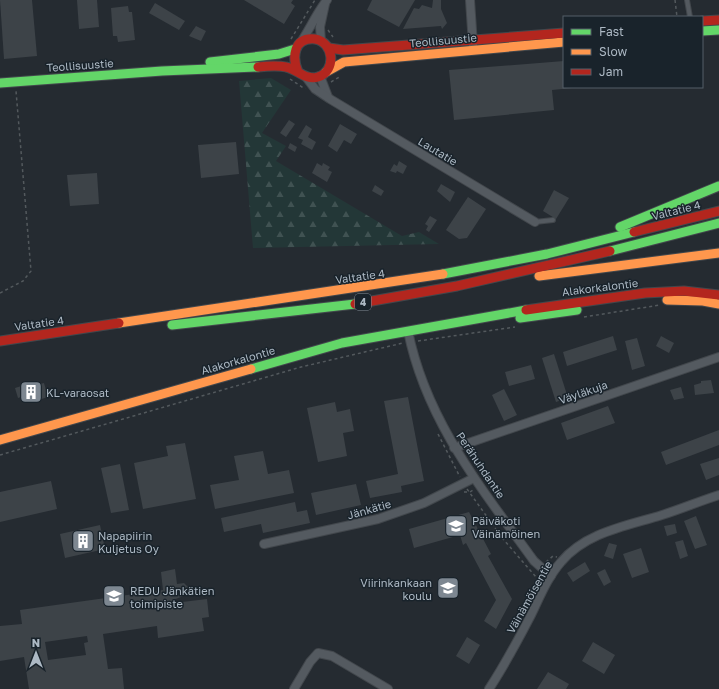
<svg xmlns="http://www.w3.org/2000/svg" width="719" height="689" viewBox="0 0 719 689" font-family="'Golos Text',sans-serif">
<defs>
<pattern id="forest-firs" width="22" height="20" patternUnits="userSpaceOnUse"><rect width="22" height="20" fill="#233737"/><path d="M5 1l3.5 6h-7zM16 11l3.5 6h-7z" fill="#405252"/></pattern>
</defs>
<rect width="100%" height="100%" fill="#252b31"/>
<path fill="url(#forest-firs)" d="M271,78L291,90L262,133L286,146L276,161L402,236L419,232L439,244L253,248L239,81Z"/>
<g fill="#3d4348" fill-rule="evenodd">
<path d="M0,0H32L37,56L4,59Z"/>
<path d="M77,0H97L99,27L79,29Z"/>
<path d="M244,0H293L291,3L295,6L284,24Z"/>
<path d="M372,0H415L399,27L367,10Z"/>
<path d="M433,0H441V9L447,23L442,29L441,26L403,29L414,8L419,9L422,5L432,8Z"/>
<path d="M155,3L185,21L179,30L149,13Z"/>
<path d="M128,6L129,12H132L135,40L118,42L117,36H113L111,8Z"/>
<path d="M196,26L206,31L201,41L189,36Z"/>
<path d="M564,61V87L572,88L552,90L554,110L454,120L449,70Z"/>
<path d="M289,120L295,124L286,137L280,133Z"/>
<path d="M340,124L357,134L351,144L344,140L337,152L328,146Z"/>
<path d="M306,125L312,129L308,137L316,142L312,150L301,144L303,140L298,138Z"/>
<path d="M236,142L239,174L201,178L198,145Z"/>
<path d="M290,143L297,147L295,152L288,148Z"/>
<path d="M399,161L407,166L403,174L397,171L396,173L390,171L394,164L397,166Z"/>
<path d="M317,163L322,166L323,163L330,167L328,170L332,172L327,182L312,173Z"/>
<path d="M97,173L99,204L70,206L67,175Z"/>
<path d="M441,184L455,192L450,202L437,191Z"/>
<path d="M375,185L384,191L381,196L372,191Z"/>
<path d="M554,190L569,198L556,219L543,211Z"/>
<path d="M468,197L486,209L467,238L459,239L446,230Z"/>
<path d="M430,216L437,220L429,232L426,230L428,226L425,224Z"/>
<path d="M613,336L617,350L567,366L563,352Z"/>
<path d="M661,336L674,343L669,353L656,346Z"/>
<path d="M637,338L645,366L632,370L625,341Z"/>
<path d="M554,354L568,398L556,402L542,358Z"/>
<path d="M531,365L535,379L509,386L505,372Z"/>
<path d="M711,380L714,393L695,395L694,385L701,383V381Z"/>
<path d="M31,383L32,386L44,383L48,397L35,401L34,396L24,399V396L18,398L15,388Z"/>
<path d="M681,387L684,398L674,400L670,390Z"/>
<path d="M504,389L517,415L504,421L492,395Z"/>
<path d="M408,397L424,481L401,486L402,492L370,498L366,481L398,474L384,401Z"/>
<path d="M335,402L337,412L350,409L354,431L343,433L347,456L318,462L307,408Z"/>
<path d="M608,406L615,423L567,440L561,423Z"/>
<path d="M719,430V445L666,465L661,452Z"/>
<path d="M185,443L196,499L143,509L134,463L168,456L166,446Z"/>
<path d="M263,451L268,474L289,470L294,493L215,509L210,485L239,480L234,456Z"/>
<path d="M719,458V475L706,480L700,464Z"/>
<path d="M120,464L129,510L111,513L101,468Z"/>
<path d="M51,481L57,509L0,522V492Z"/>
<path d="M356,484L361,505L316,515L311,493Z"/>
<path d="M295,502L297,512L307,510L310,523L263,533L261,524L224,532L221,518Z"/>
<path d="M469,512L491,554L488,556L512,599L496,629L484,621L496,600L466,543L463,545L460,535L414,548L409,529Z"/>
<path d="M696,516L707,545L695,549L684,521Z"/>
<path d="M675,524L677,533L667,536L664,526Z"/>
<path d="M100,525L105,549L65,558L60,534Z"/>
<path d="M683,540L688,556L680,559L675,542Z"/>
<path d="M609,543L617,545L613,559L604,556Z"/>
<path d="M641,548L649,572L632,578L623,554Z"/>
<path d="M585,562L590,571L573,582L567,573Z"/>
<path d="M175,569L177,584L184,583L190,589L189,594L173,600L174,603L207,599L209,617L202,618L204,631L158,638L157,626L103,634L108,669L122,668L124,689H29L24,657L0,661V626L22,624L20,610L163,590L161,572ZM87,636L88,642L84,643L86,655L48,660L45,642Z"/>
<path d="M605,569L611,582L604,586L597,573Z"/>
<path d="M467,637L480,645L469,664L456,656Z"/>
<path d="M593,642L615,655L604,674L582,661Z"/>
<path d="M548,672L569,684L566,689H537Z"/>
</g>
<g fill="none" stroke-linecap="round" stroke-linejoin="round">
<g stroke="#42474c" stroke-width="6">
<g id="lane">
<path d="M687,0L690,17"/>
<path d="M535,222L553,220"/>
</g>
</g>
<g stroke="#42474c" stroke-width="10">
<g id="street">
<path d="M470,0L473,45"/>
<path d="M321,41L320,27L325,4"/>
<path d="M301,42C311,27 316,14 327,0"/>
<path d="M320,76L328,97"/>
<path d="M306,77L315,89L330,99L535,222"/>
<path d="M408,331C426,421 482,489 534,561L551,576"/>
<path d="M454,448L719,357"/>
<path d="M264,544L378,519L424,503L474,478"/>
<path d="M294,689L310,662L318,653L332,656L388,689"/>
<path d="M489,689C504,666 517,642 530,617C539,599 547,578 561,562C586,532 627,526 662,515C681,509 700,501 719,495"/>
</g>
</g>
<g stroke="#42474c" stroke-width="11">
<g id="fast">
<path d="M702,31L719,30"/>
<path d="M210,62L279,54L295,49"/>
<path d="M0,83L162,71L258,67"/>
<path d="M620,227L719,186"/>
<path d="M610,251L719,223"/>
<path d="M443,274L547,254L634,232"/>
<path d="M520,318L577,310"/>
<path d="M172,325L355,304"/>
<path d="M251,369L342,343L526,310"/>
</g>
</g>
<g stroke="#42474c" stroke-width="11">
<g id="slow">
<path d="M326,72L344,62L564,42"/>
<path d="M539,276L719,253"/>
<path d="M667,300L703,301L719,304"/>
<path d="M119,323L443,274"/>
<path d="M0,440L251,369"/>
</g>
</g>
<g stroke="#42474c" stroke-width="11">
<g id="jam">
<path d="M702,21L719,20"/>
<path d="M329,48L343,50L564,33"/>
<path d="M258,67C267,66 277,65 286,67C297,69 306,81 318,77C337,71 334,42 315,39C293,37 292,58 298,72"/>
<path d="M634,232L719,211"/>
<path d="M355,304L457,286L610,251"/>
<path d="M526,310L645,293L684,291L719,295"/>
<path d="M0,341L119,323"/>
</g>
</g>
<g stroke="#53595d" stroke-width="1.5" stroke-dasharray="3 3" stroke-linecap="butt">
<path d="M675,0L677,17"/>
<path d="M328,30L333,37"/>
<path d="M291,39L315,0"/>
<path d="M290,79L305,89"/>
<path d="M331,82L341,76"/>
<path d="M0,293L23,281L31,271L16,91"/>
<path d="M584,317L660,305"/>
<path d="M418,341L515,327"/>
<path d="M438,434L460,477"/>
<path d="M0,455L301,367L403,343"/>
<path d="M467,489L503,539L536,577L538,585"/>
<path d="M464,492H470L473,490"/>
<path d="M546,562L553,556L557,557"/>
</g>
<use href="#lane" stroke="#545a60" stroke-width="4"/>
<use href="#street" stroke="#545a60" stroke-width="8"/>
<use href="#fast" stroke="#63d668" stroke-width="9"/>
<use href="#slow" stroke="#ff974d" stroke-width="9"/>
<use href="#jam" stroke="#b3261e" stroke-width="9"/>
</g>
<defs>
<g id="building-square" transform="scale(1.15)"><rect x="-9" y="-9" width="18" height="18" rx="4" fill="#7d8791" stroke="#19232b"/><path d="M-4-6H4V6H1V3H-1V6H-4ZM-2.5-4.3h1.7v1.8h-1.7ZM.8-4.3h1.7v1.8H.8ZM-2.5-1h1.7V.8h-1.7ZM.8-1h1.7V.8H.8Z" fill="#fff"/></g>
<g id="school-square" transform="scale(1.15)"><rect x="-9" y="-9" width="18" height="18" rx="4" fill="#7d8791" stroke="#19232b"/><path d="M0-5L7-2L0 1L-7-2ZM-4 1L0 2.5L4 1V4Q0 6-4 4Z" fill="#fff"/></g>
</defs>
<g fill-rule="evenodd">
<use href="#building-square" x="31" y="392"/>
<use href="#school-square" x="456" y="526"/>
<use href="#building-square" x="83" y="541"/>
<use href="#school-square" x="448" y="588"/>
<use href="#school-square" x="114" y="596"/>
</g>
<g text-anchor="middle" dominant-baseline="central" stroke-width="3" stroke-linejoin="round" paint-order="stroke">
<rect fill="#19232b" stroke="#818c96" stroke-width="1" x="355" y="294" width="16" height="16" rx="3"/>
<g font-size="10" font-weight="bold" fill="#adb9c4">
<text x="363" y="302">4</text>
</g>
<g font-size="11" fill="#adb9c4" stroke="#19232b">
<text transform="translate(443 40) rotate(-5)">Teollisuustie</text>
<text transform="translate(80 65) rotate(-4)">Teollisuustie</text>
<text transform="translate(438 151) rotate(31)">Lautatie</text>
<text transform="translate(676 210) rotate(-14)">Valtatie 4</text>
<text transform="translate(360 276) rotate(-8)">Valtatie 4</text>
<text transform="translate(600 287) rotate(-7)">Alakorkalontie</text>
<text transform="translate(39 323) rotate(-8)">Valtatie 4</text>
<text transform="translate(238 360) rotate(-16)">Alakorkalontie</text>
<text transform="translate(583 392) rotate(-19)">Väyläkuja</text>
<text transform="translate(481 465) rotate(56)">Perähuhdantie</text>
<text transform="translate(369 509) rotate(-16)">Jänkätie</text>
<text transform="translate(529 597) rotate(-61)">Väinämöisentie</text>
</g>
<g font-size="11" fill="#adb9c4" stroke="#19232b" text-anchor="start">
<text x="46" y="392">KL-varaosat</text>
<text x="472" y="520">Päiväkoti<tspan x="472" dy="13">Väinämöinen</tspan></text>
<text x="98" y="535">Napapiirin<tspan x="98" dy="13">Kuljetus Oy</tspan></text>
<text x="432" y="582" text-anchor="end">Viirinkankaan<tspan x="432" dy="13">koulu</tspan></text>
<text x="130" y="590">REDU Jänkätien<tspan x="130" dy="13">toimipiste</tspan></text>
</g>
</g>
<rect x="563" y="16" width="140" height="72" fill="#19232b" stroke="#545f68"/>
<rect x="571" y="29" width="20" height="6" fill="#63d668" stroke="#545f68"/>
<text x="599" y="36" font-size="12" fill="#adb9c4">Fast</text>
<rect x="571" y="49" width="20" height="6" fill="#ff974d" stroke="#545f68"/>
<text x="599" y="56" font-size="12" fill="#adb9c4">Slow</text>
<rect x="571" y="69" width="20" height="6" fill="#b3261e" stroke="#545f68"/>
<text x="599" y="76" font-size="12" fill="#adb9c4">Jam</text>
<g transform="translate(36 653)" stroke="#19232b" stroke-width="3" paint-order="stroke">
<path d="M0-3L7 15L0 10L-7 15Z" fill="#adb9c4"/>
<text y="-6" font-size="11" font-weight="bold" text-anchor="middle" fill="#adb9c4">N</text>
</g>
</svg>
